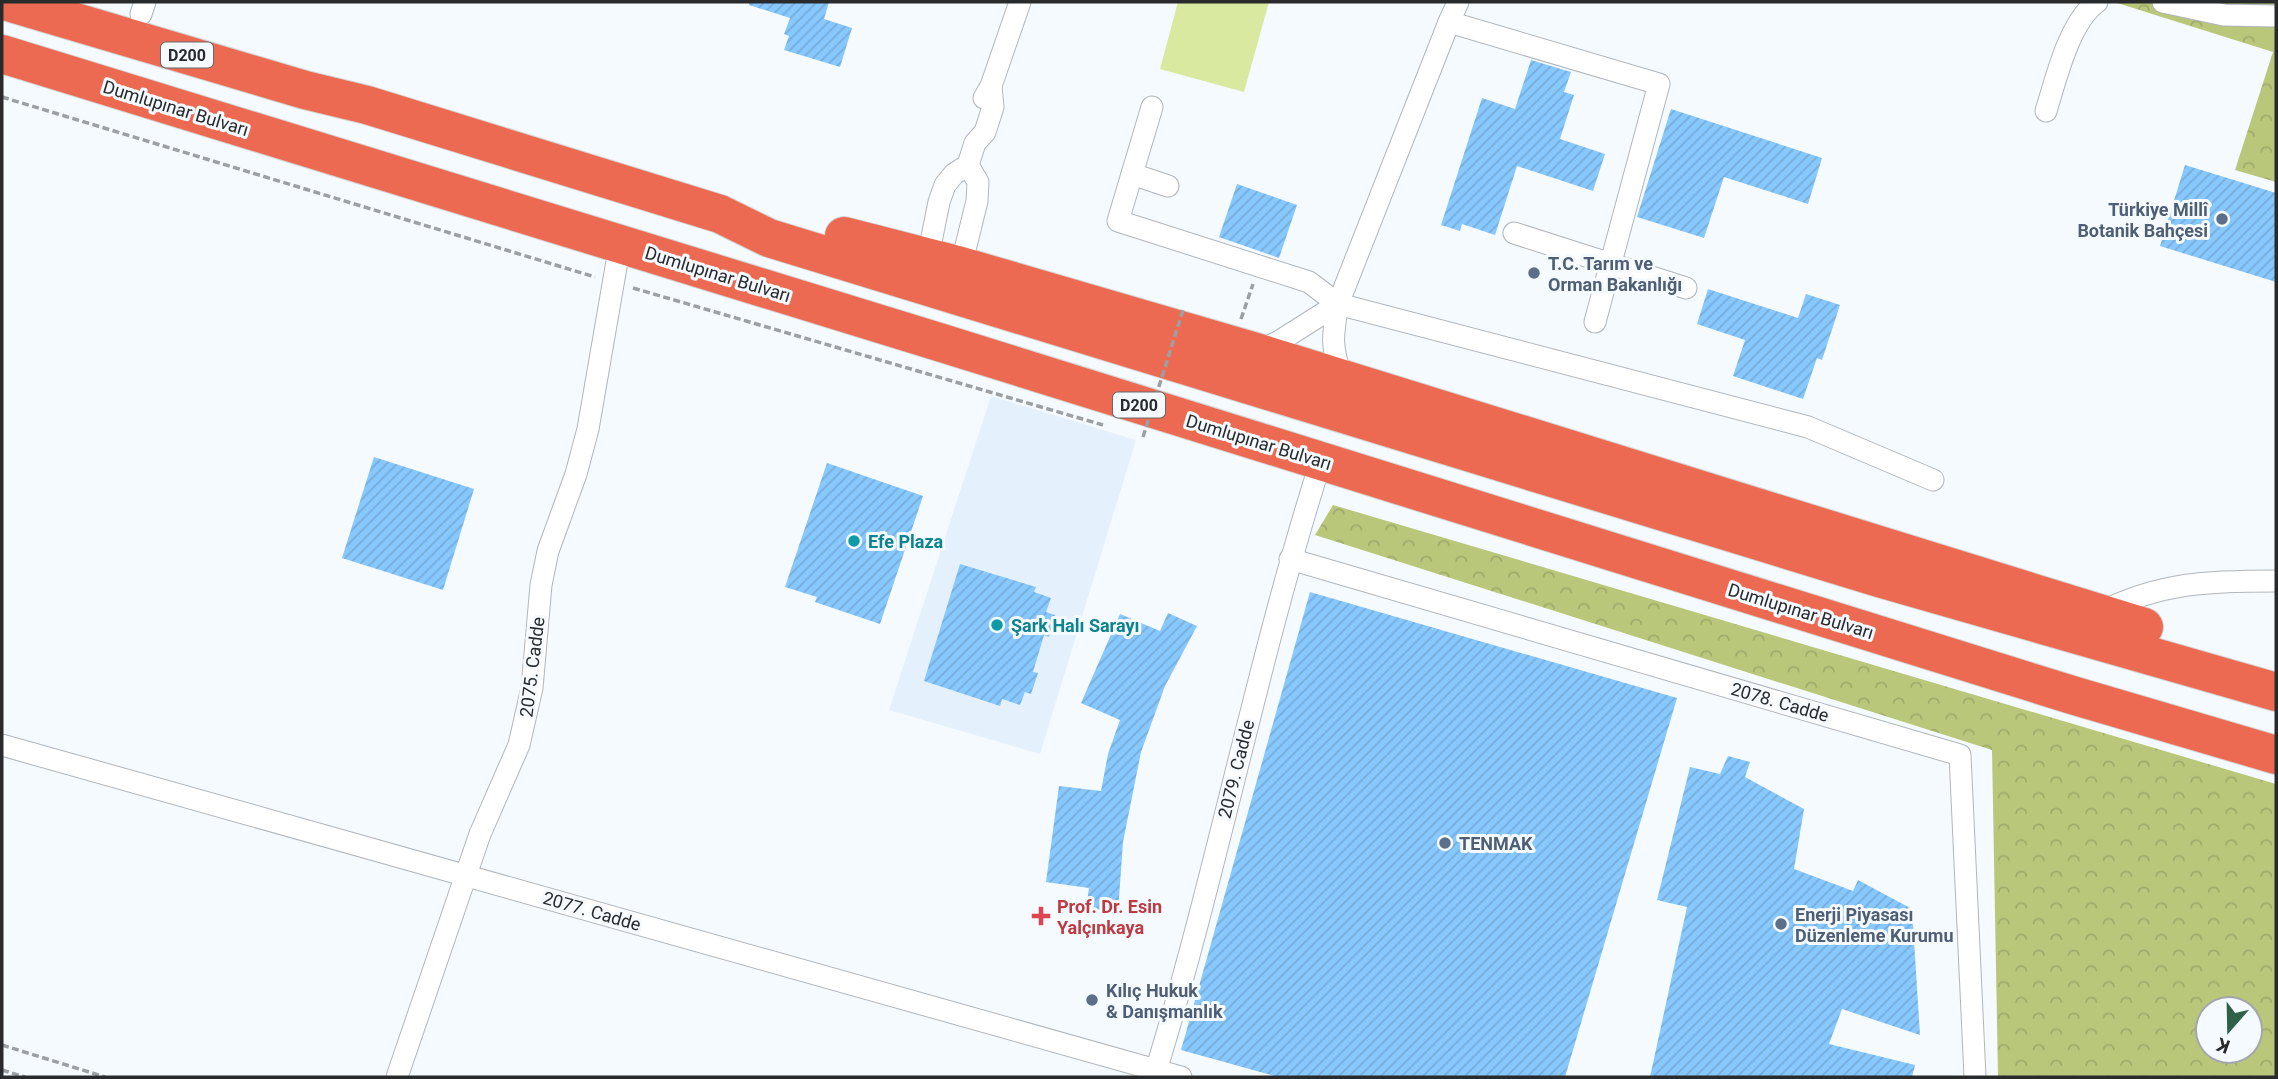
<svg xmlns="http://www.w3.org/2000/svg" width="2278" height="1079" viewBox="0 0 2278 1079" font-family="Roboto,sans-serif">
<defs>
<pattern id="forest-crowns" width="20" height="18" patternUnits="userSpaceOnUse" patternTransform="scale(1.75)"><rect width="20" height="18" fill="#b8c77a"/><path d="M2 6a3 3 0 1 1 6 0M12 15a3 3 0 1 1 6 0" fill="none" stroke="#9eab6a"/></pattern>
<pattern id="building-hatch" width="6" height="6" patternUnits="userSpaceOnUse" patternTransform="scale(1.75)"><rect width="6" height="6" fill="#87c8fe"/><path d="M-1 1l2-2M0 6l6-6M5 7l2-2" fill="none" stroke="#75acda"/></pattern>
</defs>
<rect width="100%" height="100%" fill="#f5faff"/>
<path fill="#e4f1fc" d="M991,396L1136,440L1040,754L889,710Z"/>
<path fill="#d9e99f" d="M1178,2H1269L1244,92L1160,69Z"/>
<g fill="url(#forest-crowns)" fill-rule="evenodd">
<path d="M2114,2H2276V182L2235,170L2273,52Z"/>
<path d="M1333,505L2276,784V1077H1998L1992,750L1315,535ZM2208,1009H2250V1051H2208Z"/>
</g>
<g fill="url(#building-hatch)">
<path d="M749,2H829L824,19L852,28L840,67L784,50L789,36L784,34L790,18L749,5Z"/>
<path d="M1531,60L1571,72L1564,92L1574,95L1560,139L1605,154L1593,191L1517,166L1495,235L1462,224L1460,231L1441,225L1482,98L1515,109Z"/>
<path d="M1671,109L1822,158L1808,204L1724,177L1704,238L1637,217Z"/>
<path d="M2185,165L2276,193V282L2160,246Z"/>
<path d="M1237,184L1297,205L1279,258L1219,237Z"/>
<path d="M1708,289L1798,318L1806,294L1840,305L1822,360L1817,358L1803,399L1733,376L1745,340L1697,324Z"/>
<path d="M374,457L474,489L443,590L342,558Z"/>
<path d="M827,463L923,496L880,624L815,602L817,597L785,587Z"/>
<path d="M960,564L1036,587L1034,592L1051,598L1046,612L1055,615L1049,637L1044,635L1033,672L1038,673L1031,694L1025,692L1020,705L1002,699L1000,706L924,681Z"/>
<path d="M1310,592L1677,698L1565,1077H1278L1181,1050Z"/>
<path d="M1168,613L1197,626L1165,686L1141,752L1123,842L1118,912L1086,908L1089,888L1046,882L1059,786L1101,791L1108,754L1120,720L1081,703L1120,614L1160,631Z"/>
<path d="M1728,756L1750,762L1745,777L1804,809L1794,869L1853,891L1858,880L1912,909L1920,1035L1842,1009L1829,1044L1915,1065L1912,1077H1650L1687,907L1657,900L1690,767L1720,774Z"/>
</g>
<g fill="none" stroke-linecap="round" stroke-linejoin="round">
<g stroke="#b0b6bc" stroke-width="23">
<g id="street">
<path d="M2163,2L2224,15L2276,16"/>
<path d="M141,14L145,2"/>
<path d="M1449,22L1458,2"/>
<path d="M984,98L991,86L1020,2"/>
<path d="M1152,107L1118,221L1309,282L1338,304L1808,427L1933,480"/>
<path d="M2046,111C2056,79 2069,22 2097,2"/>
<path d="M1132,174L1168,186"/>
<path d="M1514,233L1686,288"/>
<path d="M928,257L939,202L945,185L954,174L968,165L975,143L985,132L993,107L991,86"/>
<path d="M961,266L977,201L978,182L968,165"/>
<path d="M1256,352L1278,342L1338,304"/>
<path d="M1342,378C1331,347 1332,337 1338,304L1449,22L1659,84L1595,322"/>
<path d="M1290,559L1960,755L1975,1077"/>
<path d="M2099,613C2161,582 2208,581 2276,581"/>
<path d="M2,745L1181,1077"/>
<path d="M397,1077L480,834L519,745L532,688L541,585L548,551L576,474L588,429L620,244"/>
<path d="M1154,1077C1217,874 1256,664 1321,461"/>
</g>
</g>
<g stroke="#d4d4d5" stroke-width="40">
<g id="highway">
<path d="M8,2L305,90L367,105L720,214L769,238L1879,578L2276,692"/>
<path d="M2,54L942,343L2072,695L2276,755"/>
<path d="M844,236L961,266L1256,352L2144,627"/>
</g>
</g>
<g stroke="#9ca0a3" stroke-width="3.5" stroke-dasharray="7 3.5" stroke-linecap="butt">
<path d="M2,97L595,277"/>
<path d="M633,288L1103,425"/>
<path d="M1241,319L1253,284"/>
<path d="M2,1045L105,1077"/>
<path d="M2,1070L25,1077"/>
</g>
<use href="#street" stroke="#fff" stroke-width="21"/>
<use href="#highway" stroke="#ed6a52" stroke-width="38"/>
<path stroke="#9ca0a3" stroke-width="3.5" stroke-dasharray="7 3.5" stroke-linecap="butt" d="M1143,437L1184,307"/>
</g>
<g fill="#5c6f8a" stroke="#f5faff" stroke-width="2.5">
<circle cx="2222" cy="219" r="7"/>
<circle cx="1534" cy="273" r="7"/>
<circle cx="1445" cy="843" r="7"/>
<circle cx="1781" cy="924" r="7"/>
<circle cx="1092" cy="1000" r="7"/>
</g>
<g fill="#0f9aa8" stroke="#f5faff" stroke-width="2.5">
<circle cx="854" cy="541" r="7"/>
<circle cx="997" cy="625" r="7"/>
</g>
<path fill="#e0444e" stroke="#f5faff" stroke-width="2.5" d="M1037.5 905.5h7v7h7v7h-7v7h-7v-7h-7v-7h7z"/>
<g text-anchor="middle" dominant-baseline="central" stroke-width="6" stroke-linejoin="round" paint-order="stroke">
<g fill="#f5faff" stroke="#66686b" stroke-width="2">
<rect x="161" y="42.5" width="52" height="25" rx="5"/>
<rect x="1113" y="392.5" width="52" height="25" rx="5"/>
</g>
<g font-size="16" font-weight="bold" fill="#282a2c">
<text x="187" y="55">D200</text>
<text x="1139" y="405">D200</text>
</g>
<g font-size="18" fill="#282a2c" stroke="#f5faff">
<text transform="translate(176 108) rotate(17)">Dumlupınar Bulvarı</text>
<text transform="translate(718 274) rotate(17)">Dumlupınar Bulvarı</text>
<text transform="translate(1259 442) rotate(17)">Dumlupınar Bulvarı</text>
<text transform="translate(1801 611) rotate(17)">Dumlupınar Bulvarı</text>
<text transform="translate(532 667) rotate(-83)">2075. Cadde</text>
<text transform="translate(1780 702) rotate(16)">2078. Cadde</text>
<text transform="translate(1236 769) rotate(-76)">2079. Cadde</text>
<text transform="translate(592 911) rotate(16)">2077. Cadde</text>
</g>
<g font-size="18" font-weight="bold" fill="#4e5e75" stroke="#f5faff" text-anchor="start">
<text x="2208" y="209" text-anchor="end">Türkiye Millî<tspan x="2208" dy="21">Botanik Bahçesi</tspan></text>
<text x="1548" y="263">T.C. Tarım ve<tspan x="1548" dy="21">Orman Bakanlığı</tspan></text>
<text x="1459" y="843">TENMAK</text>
<text x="1795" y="914">Enerji Piyasası<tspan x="1795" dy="21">Düzenleme Kurumu</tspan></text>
<text x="1106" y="990">Kılıç Hukuk<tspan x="1106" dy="21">&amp; Danışmanlık</tspan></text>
</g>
<g font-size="18" font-weight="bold" fill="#0d838f" stroke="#f5faff" text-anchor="start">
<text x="868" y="541">Efe Plaza</text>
<text x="1011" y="625">Şark Halı Sarayı</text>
</g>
<g font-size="18" font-weight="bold" fill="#be3a42" stroke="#f5faff" text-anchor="start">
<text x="1057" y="906">Prof. Dr. Esin<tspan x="1057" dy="21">Yalçınkaya</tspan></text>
</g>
</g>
<rect width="2278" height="1079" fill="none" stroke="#282a2c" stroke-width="7"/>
<g transform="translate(2229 1030) rotate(200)"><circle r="33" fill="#f5faff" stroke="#a3a7ab" stroke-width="2"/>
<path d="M0-5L12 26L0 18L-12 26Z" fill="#2d6248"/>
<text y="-10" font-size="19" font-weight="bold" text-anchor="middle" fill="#282a2c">K</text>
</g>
</svg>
